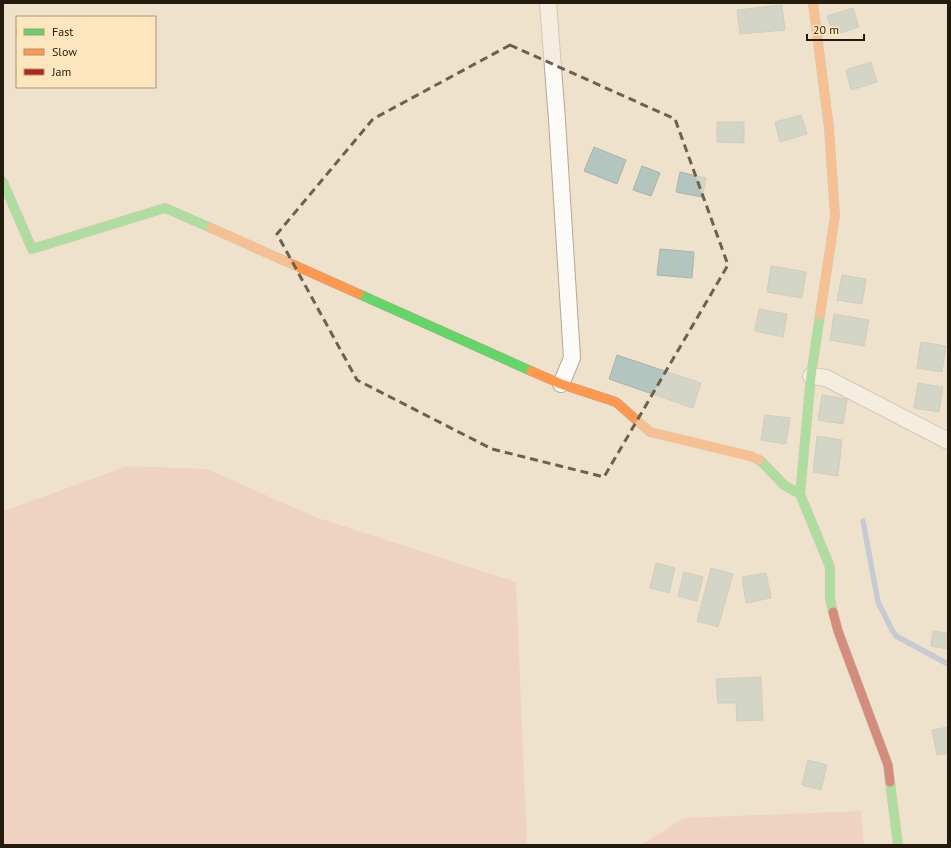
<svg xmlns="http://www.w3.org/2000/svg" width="951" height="848" viewBox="0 0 951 848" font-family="'PT Sans',sans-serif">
<rect width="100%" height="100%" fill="#eee2cc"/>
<g fill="#edc2b7">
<path d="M127,466L207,469L315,517L516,582L527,845H3V512L5,510L43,497Z"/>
<path d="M861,811L864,845H642L683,818Z"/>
</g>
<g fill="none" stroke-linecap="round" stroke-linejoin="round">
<path stroke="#96afdb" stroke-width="5.5" d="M863,521L878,602L892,630L896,636L948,664"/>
</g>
<g fill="#b2c6bf" stroke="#adb2a9">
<path d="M782,5L785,30L740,34L737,10Z"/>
<path d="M853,8L859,27L833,35L827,16Z"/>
<path d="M871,62L877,82L851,90L846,70Z"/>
<path d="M801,115L807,134L780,142L775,122Z"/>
<path d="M717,122H744V143L717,142Z"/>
<path d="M594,147L626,160L617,184L584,171Z"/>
<path d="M642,166L660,173L651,196L633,190Z"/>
<path d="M680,172L706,178L702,197L676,192Z"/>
<path d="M660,249L694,252L692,278L657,275Z"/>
<path d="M771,266L806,272L802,298L767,292Z"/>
<path d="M842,275L866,279L862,304L837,300Z"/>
<path d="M759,309L787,314L783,337L755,331Z"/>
<path d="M834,314L869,320L864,346L830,340Z"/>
<path d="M921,342L946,346L942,372L917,368Z"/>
<path d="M617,355L701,383L693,408L609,379Z"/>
<path d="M918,383L943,387L939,412L914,408Z"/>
<path d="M822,395L847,399L843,424L818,420Z"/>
<path d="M765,415L790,418L786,444L761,440Z"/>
<path d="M817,436L842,440L838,476L813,472Z"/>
<path d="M656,563L675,568L669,593L650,588Z"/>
<path d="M711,568L733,574L718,627L697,621Z"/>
<path d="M684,572L703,577L697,601L678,596Z"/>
<path d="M766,573L771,598L746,603L742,577Z"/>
<path d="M933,631L948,633V649L931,646Z"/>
<path d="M761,677L763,720L737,721L736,703H718L716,679Z"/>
<path d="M948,727V753L937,755L932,730Z"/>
<path d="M808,760L827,765L821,790L802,785Z"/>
</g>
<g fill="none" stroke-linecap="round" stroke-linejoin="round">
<g stroke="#b3a998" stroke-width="18">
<g id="street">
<path d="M548,3L557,120L572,358L561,384"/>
<path d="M811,376L826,378L948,441"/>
</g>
</g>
<g stroke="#b3a998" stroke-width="10">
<g id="fast">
<path d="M3,182L32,249L165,208L211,228"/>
<path d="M359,294L531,371"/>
<path d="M820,315L811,376L800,494L830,567V598L833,612"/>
<path d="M759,460L762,462L784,485L800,494"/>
<path d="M890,782L898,845"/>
</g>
</g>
<g stroke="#b3a998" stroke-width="10">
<g id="slow">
<path d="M813,3L829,128L835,216L820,315"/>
<path d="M211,228L359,294"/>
<path d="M531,371L561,384L616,402L650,432L750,456L759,460"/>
</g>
</g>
<g stroke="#b3a998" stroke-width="10">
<path id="jam" d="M833,612L838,631L888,765L890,782"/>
</g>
<use href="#street" stroke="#fcfbf7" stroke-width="16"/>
<use href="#fast" stroke="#63d668" stroke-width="9"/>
<use href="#slow" stroke="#ff974d" stroke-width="9"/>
<use href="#jam" stroke="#b3261e" stroke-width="9"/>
</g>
<path d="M0 0H951V848H0ZM510,45L675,119L728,265L604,477L492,449L357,380L277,234L373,119Z" fill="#eee2cc" fill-opacity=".55" fill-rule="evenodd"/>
<path fill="none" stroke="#6a614f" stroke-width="3" stroke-dasharray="8 5" stroke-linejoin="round" d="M510,45L675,119L728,265L604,477L492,449L357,380L277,234L373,119Z"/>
<rect width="951" height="848" fill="none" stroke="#231b0b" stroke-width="8"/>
<rect x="16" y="16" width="140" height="72" fill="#fde6bd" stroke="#a69576"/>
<rect x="24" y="29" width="20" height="6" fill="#63d668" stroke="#a69576"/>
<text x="52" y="36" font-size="12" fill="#231b0b">Fast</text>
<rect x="24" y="49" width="20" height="6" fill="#ff974d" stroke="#a69576"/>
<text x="52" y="56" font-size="12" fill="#231b0b">Slow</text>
<rect x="24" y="69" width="20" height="6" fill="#b3261e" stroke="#a69576"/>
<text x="52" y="76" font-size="12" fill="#231b0b">Jam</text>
<path d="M807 34v6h57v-6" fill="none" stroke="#231b0b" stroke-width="2"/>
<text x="813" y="34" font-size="12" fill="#231b0b" stroke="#fde6bd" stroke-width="3" paint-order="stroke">20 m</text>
</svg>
